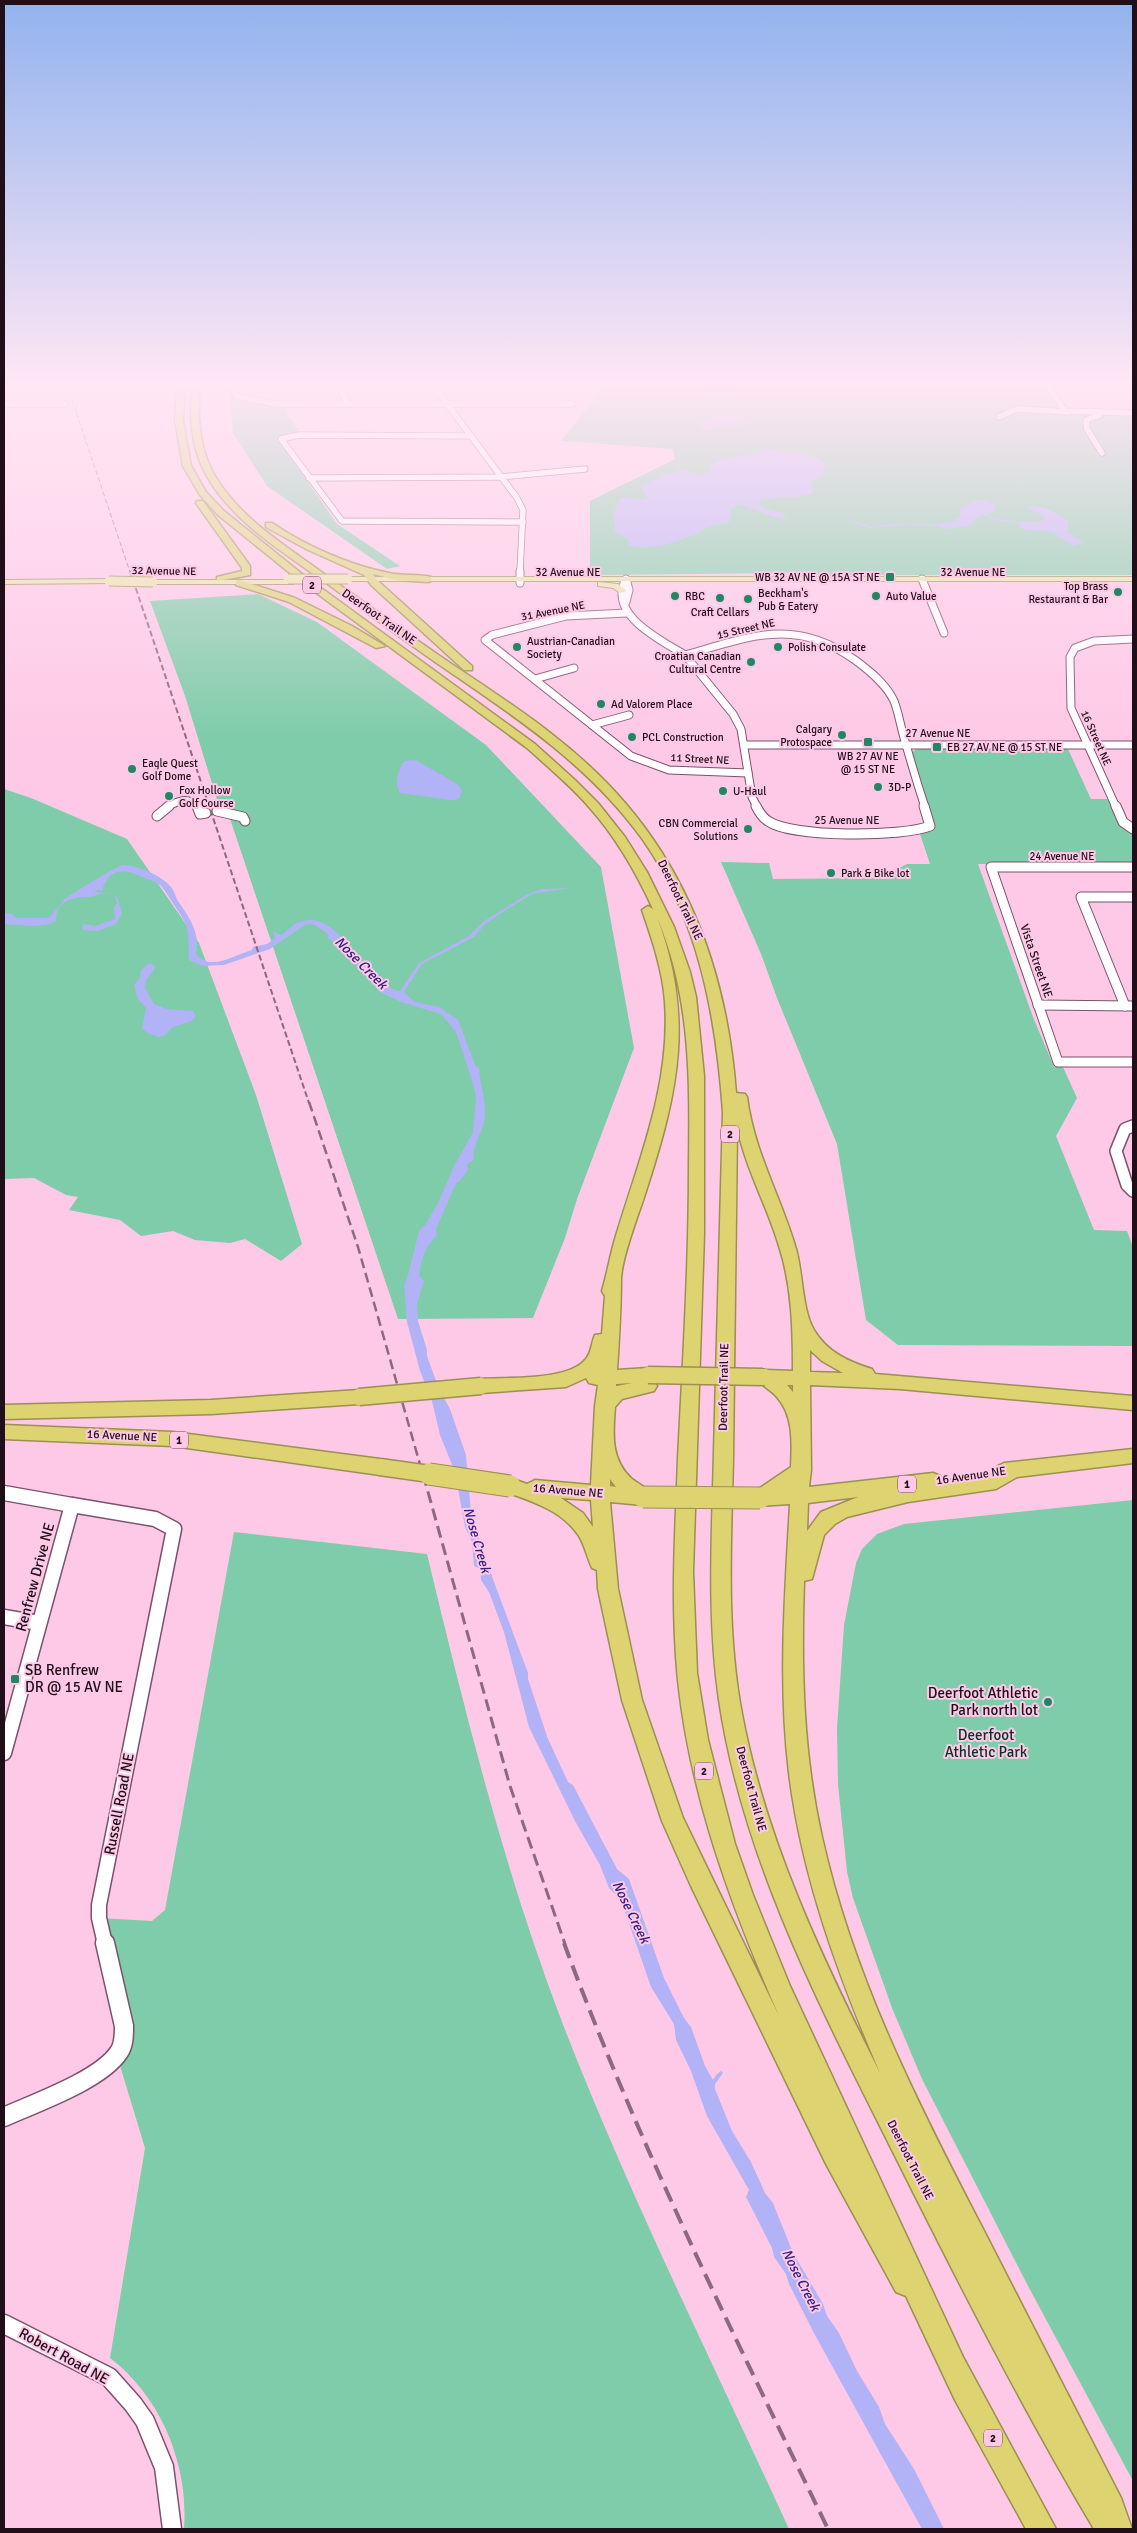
<svg xmlns="http://www.w3.org/2000/svg" width="1137" height="2533" viewBox="0 0 1137 2533" font-family="Signika,sans-serif">
<rect width="100%" height="100%" fill="#fec9e6"/>
<g fill="#7ecca9">
<path d="M229,385H231L232,394L234,396L286,405V412L301,434L280,442L337,524L400,566L387,569L267,486L233,433Z"/>
<path d="M605,385H1053L1073,415H1133V575H794L793,573L601,575V572L590,571V501L675,459L673,449L561,441Z"/>
<path d="M258,594L317,622L486,745L601,867L634,1048L577,1199L565,1238L533,1318L398,1319L226,807L219,806L185,696L150,601Z"/>
<path d="M921,747H1067L1091,799H1109L1121,826L1133,832V864H978L1033,1017L1054,1067H1063L1077,1098L1056,1136L1094,1230L1127,1231L1133,1247V1346L898,1345L866,1320L837,1144L777,998L761,954L721,862L769,863L773,879L881,878L907,864H930L920,834L932,831L935,825L912,752Z"/>
<path d="M4,789L31,798L127,839L199,943L256,1095L302,1244L281,1261L245,1239L230,1243L195,1240L173,1231L141,1236L120,1220L69,1210L78,1197L66,1195L34,1178L4,1179Z"/>
<path d="M1133,1500V2481L1028,2286L922,2079L892,2008L853,1898L847,1872L838,1784L837,1728L844,1625L856,1563L862,1549L877,1534L904,1524Z"/>
<path d="M234,1532L427,1554C465,1712 504,1870 562,2022C629,2195 712,2361 789,2529H184C189,2465 161,2397 110,2358L145,2148L121,2069L99,1918L152,1921L165,1910Z"/>
</g>
<g fill="#b2b2f6">
<path d="M711,385H733L735,390L728,398H709L705,394Z"/>
<path d="M731,414L739,415L750,423L710,430L699,428C705,417 720,415 731,414Z"/>
<path d="M767,449L806,454L826,463L822,476L810,482L814,489L812,493C795,501 774,493 758,502L762,508L784,514V516L791,520L774,517L740,504L730,510L731,521L706,528L697,534L665,545L643,548L629,546L628,539L615,532L614,512L620,499C630,495 636,503 648,498L640,487L666,474L682,473L676,468L677,463L679,465L678,468C688,474 701,477 711,472L710,466C720,453 754,461 767,449Z"/>
<path d="M985,500L995,505L996,510L987,514L993,518L1019,522L1040,521L1044,520V516L1026,507C1041,504 1056,512 1069,521L1067,532L1084,543L1072,546L1052,532L1025,530L1016,522L997,521L982,514L975,518L970,526L946,529L936,526L905,525L869,528L836,515L873,527L893,524L935,525L956,521L960,517V509L974,501Z"/>
<path d="M416,760L457,784L462,790L460,797L456,800H450L400,793C394,784 398,769 404,761Z"/>
<path d="M122,865C137,865 161,875 171,887C175,892 176,899 180,904C191,920 200,933 196,954C210,972 234,955 252,950L253,947L267,944L275,938L273,931L281,935C288,931 291,925 299,922C342,906 363,986 400,991L419,963L469,936L484,921L526,895L541,889L571,888L532,894L500,914L485,924L474,937L422,964L404,992L415,1002L439,1007L458,1020L476,1067L479,1068C480,1087 488,1104 484,1123C481,1132 471,1152 474,1160L467,1164L468,1170L460,1181L456,1183L436,1229L437,1235C425,1247 421,1260 419,1276L424,1281L417,1304L418,1321L427,1350V1356L439,1389L450,1409L466,1455L471,1513L477,1535L484,1548L487,1563L528,1673V1679L548,1739L568,1782L573,1785L617,1869L629,1879L664,1978L684,2018L691,2027L705,2066L713,2080L716,2075L721,2071L723,2073L715,2084V2089L732,2131L751,2162L765,2193L773,2203L793,2253L823,2304L827,2316L839,2333L857,2371L879,2407L885,2424L914,2469L944,2529H922L815,2335L789,2284L786,2274L774,2257L772,2248L746,2197L749,2190L707,2116L691,2071L676,2040L674,2024L651,1987L621,1900L609,1888L600,1865L575,1821L529,1727L504,1632L489,1592L481,1580L480,1569L474,1566L472,1542L465,1527L455,1472L440,1435L432,1401L420,1371L407,1322L404,1285L408,1275L419,1231L425,1225L438,1203L454,1166L473,1132L476,1097L473,1084L456,1032L441,1014L401,1002L380,992L340,945L327,938L329,935L315,925L306,924L270,949L224,965L203,966L189,960C188,947 190,935 185,922C183,918 164,889 161,886C155,881 147,879 140,876C123,868 108,869 102,891L99,889L95,892L109,893L117,897L122,913L116,924L98,931L82,930L83,924L95,926L115,919L114,907L117,903L114,895C102,890 97,897 86,897C70,898 56,901 56,921L46,925L31,926L4,924V913L12,914L16,918H48C55,913 58,906 64,900C67,896 116,867 122,865Z"/>
<path d="M148,964L155,965V968L146,981L145,988L154,1004L167,1009L193,1011L196,1015L192,1021L173,1027L164,1036L158,1037L147,1033L142,1028L146,1008L138,999L134,985L140,978L141,970Z"/>
</g>
<g fill="none" stroke-linecap="round" stroke-linejoin="round">
<g stroke="#7d506b" stroke-width="7">
<g id="minor-far5">
<path d="M233,385L236,396L276,404H573"/>
<path d="M338,385L348,404"/>
<path d="M433,385L517,498L523,510L520,572"/>
<path d="M1047,385L1065,411L1133,413"/>
<path d="M4,404H65"/>
<path d="M1100,415L1086,420L1087,429L1102,453"/>
<path d="M999,417L1017,409L1068,412"/>
<path d="M470,436L299,435L281,439L342,521L523,522"/>
<path d="M309,478L500,477L585,469"/>
</g>
</g>
<g stroke="#7d506b" stroke-width="9">
<g id="minor-far4">
<path d="M922,579L944,633"/>
<path d="M520,583V571"/>
<path d="M626,602L629,590L626,579C607,615 661,640 685,655"/>
<path d="M627,613L566,616L492,635L485,640L631,756L669,770L748,773"/>
<path d="M685,655L733,714L741,729L752,797L757,807"/>
<path d="M685,655C750,637 794,616 855,660C870,671 886,684 894,701C898,711 900,723 903,734C910,759 917,783 925,807"/>
<path d="M535,679L574,668"/>
<path d="M592,725L629,715"/>
<path d="M744,745H1133"/>
<path d="M167,807C178,801 188,796 197,807"/>
<path d="M1116,807L1071,708L1070,657L1075,648L1094,641L1133,639"/>
</g>
</g>
<g stroke="#7d506b" stroke-width="11">
<g id="minor-far3">
<path d="M197,806L200,814L206,813"/>
<path d="M756,806C759,812 763,818 768,821C792,838 903,837 930,826L924,806"/>
<path d="M1116,806L1123,822L1133,829"/>
<path d="M217,811L243,817L245,821"/>
<path d="M157,816L169,806"/>
<path d="M1133,867H991L1058,1062H1133"/>
<path d="M1038,1005L1133,1006"/>
<path d="M1125,1006L1081,897H1133"/>
</g>
</g>
<g stroke="#7d506b" stroke-width="14">
<path id="minor-far2" d="M1133,1126L1125,1129L1116,1151L1127,1185L1133,1191"/>
</g>
<g stroke="#7d506b" stroke-width="17">
<g id="minor-far1">
<path d="M4,1493L72,1505L4,1753"/>
<path d="M72,1505L155,1519L174,1529L99,1905V1918L105,1944"/>
<path d="M4,1617L39,1623"/>
</g>
</g>
<g stroke="#7d506b" stroke-width="21">
<g id="minor">
<path d="M4,2117C35,2103 101,2080 119,2052C124,2045 124,2035 124,2026L105,1943"/>
<path d="M4,2324L109,2377L133,2404L145,2421L164,2467L172,2529"/>
</g>
</g>
<g stroke="#9b8f52" stroke-width="2">
<g id="major">
<rect x="345" y="577" width="788" height="4"/>
<path d="M109,579L113,581L112,583L4,584V580Z"/>
<path d="M150,580H293L297,582L293,584H150Z"/>
<path d="M598,582L618,584L627,591L620,593L613,588L598,586Z"/>
</g>
</g>
<g stroke="#9b8f52" stroke-width="3">
<g id="highway">
<path d="M177,385H185L183,421L191,466L206,492L224,511L302,574L535,744L575,780L598,803L625,837L647,872L674,927L690,972L696,997L704,1076V1234L693,1572L697,1673L708,1740L735,1844L753,1895L790,1986L963,2357L1056,2529H1026L955,2400L906,2296L896,2292L826,2164L691,1886L662,1821L622,1700L598,1589L597,1570L592,1568C587,1557 585,1546 579,1536C562,1510 531,1501 503,1491L501,1486L503,1481L510,1478L527,1484L535,1480L591,1485L595,1406L598,1385L589,1383L586,1378L566,1387L481,1393L475,1391L472,1386L475,1381L481,1379C507,1377 567,1381 585,1360C592,1353 591,1343 595,1335L602,1334L605,1296L602,1291C607,1274 610,1256 615,1239C638,1162 671,1085 665,1002C663,971 652,939 642,910L648,906L653,909C636,872 616,837 589,807C571,786 548,767 527,748L296,578L218,515L200,495L183,466L175,421ZM657,917C691,997 690,1080 689,1166C689,1263 683,1361 678,1458C676,1518 672,1578 675,1638C680,1770 727,1897 779,2016L683,1818L642,1700L618,1589L610,1502L643,1505L650,1502L652,1497C648,1488 640,1485 632,1479C610,1459 613,1433 615,1407L622,1399L654,1391L657,1386L652,1380L657,1375L654,1370L648,1368L617,1370C619,1340 621,1309 621,1279C622,1256 640,1211 647,1188C679,1089 694,1016 657,917ZM632,1383L617,1386H616V1384ZM610,1479L616,1487L610,1486ZM561,1498L591,1500L593,1527L583,1513Z"/>
<path d="M192,385H200C197,416 199,449 215,476C240,519 288,547 327,576C368,605 409,635 450,663C513,705 577,746 626,804C696,886 728,987 736,1093L745,1094L747,1097C754,1152 781,1197 796,1249C803,1273 802,1310 814,1330C827,1352 849,1362 872,1369L875,1374L1133,1396V1410L900,1389L810,1385L811,1470L809,1487L933,1473L940,1476L942,1481L992,1474L998,1466L1004,1463L1133,1449V1463L1017,1477L996,1489L908,1502L847,1517L835,1524L824,1535L812,1579L804,1581C801,1667 803,1753 822,1837C853,1977 918,2104 983,2229C1029,2319 1075,2408 1121,2498L1132,2529H1094C1022,2408 958,2282 895,2156C823,2012 743,1862 719,1700C707,1618 712,1534 714,1452C717,1338 720,1225 723,1112C716,1016 699,920 643,840C590,766 516,717 441,666C403,640 366,612 329,585C286,554 235,524 208,478C191,450 189,416 192,385ZM737,1127C746,1169 767,1206 779,1246C792,1286 793,1329 793,1371L765,1370L759,1372L756,1377C761,1386 770,1389 776,1396C794,1415 792,1443 791,1467L754,1492L751,1498L753,1504L760,1506L790,1504C785,1594 778,1683 789,1773C802,1878 839,1977 880,2073C822,1958 766,1841 742,1714C726,1630 731,1544 733,1460C734,1349 736,1238 737,1127ZM810,1350L822,1361L843,1373L810,1372ZM787,1385H793V1392ZM858,1497L821,1512L807,1531L808,1503Z"/>
<path d="M197,501H203L250,566V575L217,581V577L242,571V568L196,503Z"/>
<path d="M266,523H272C306,546 349,565 389,573C403,576 418,574 431,577V581L428,582L396,580L373,574L378,581L472,666V670H464L371,585L364,575L306,549L266,527Z"/>
<path d="M239,580L295,598L352,626L385,646L376,648L289,602L236,585V581Z"/>
<path d="M359,1390L365,1392L368,1397L365,1402L359,1404L211,1414L4,1419V1405L211,1400Z"/>
<path d="M4,1425L173,1432L380,1459L386,1462L389,1467L386,1472L380,1475L173,1446L4,1439Z"/>
</g>
</g>
<use href="#minor-far5" stroke="#fff" stroke-width="5.5"/>
<use href="#minor-far4" stroke="#fff" stroke-width="7"/>
<use href="#minor-far3" stroke="#fff" stroke-width="9"/>
<use href="#minor-far2" stroke="#fff" stroke-width="11"/>
<use href="#minor-far1" stroke="#fff" stroke-width="14"/>
<use href="#minor" stroke="#fff" stroke-width="18"/>
<use href="#major" fill="#ebe5aa" fill-rule="evenodd"/>
<use href="#highway" fill="#ddd471" fill-rule="evenodd"/>
<g stroke="#8c697c" stroke-width="1" stroke-dasharray="5 2.5" stroke-linecap="butt">
<path d="M67,385L130,572"/>
<path d="M76,414L77,404L85,395L82,385"/>
</g>
<path stroke="#8c697c" stroke-width="2" stroke-dasharray="6 3" stroke-linecap="butt" d="M130,571L309,1103"/>
<path stroke="#8c697c" stroke-width="2.5" stroke-dasharray="10 5" stroke-linecap="butt" d="M309,1102L358,1247L423,1475"/>
<path stroke="#8c697c" stroke-width="3" stroke-dasharray="12 6" stroke-linecap="butt" d="M423,1474L510,1786L565,1944"/>
<path stroke="#8c697c" stroke-width="4" stroke-dasharray="16 8" stroke-linecap="butt" d="M564,1943C638,2144 735,2337 828,2529"/>
<g stroke="#9b8f52" stroke-width="11" stroke-linecap="butt">
<g id="major-bridge">
<path d="M288,579H348"/>
<path d="M109,581L153,582"/>
</g>
</g>
<g stroke="#9b8f52" stroke-width="19" stroke-linecap="butt">
<g id="highway-bridge-far1">
<path d="M648,1375L765,1377"/>
<path d="M359,1397L481,1386"/>
<path d="M380,1467L437,1475"/>
</g>
</g>
<g stroke="#9b8f52" stroke-width="23" stroke-linecap="butt">
<g id="highway-bridge">
<path d="M429,1474L510,1486"/>
<path d="M643,1497L760,1498"/>
</g>
</g>
<use href="#major-bridge" stroke="#ebe5aa" stroke-width="9"/>
<use href="#highway-bridge-far1" stroke="#ddd471" stroke-width="16"/>
<use href="#highway-bridge" stroke="#ddd471" stroke-width="21"/>
</g>
<linearGradient id="sky" x2="0" y2="1"><stop stop-color="#92b3ee"/><stop offset="0.52" stop-color="#ffe7f4"/><stop offset="1" stop-color="#ffe7f4" stop-opacity="0"/></linearGradient>
<rect width="1137" height="740" fill="url(#sky)"/>
<g fill="#208762" stroke="#fec9e6" stroke-width="2">
<rect x="885" y="572" width="10" height="10" rx="2.5"/>
<circle cx="1118" cy="592" r="5"/>
<circle cx="675" cy="596" r="5"/>
<circle cx="876" cy="596" r="5"/>
<circle cx="720" cy="598" r="5"/>
<circle cx="748" cy="599" r="5"/>
<circle cx="517" cy="647" r="5"/>
<circle cx="778" cy="647" r="5"/>
<circle cx="751" cy="662" r="5"/>
<circle cx="601" cy="704" r="5"/>
<circle cx="842" cy="735" r="5"/>
<circle cx="632" cy="737" r="5"/>
<rect x="863" y="737" width="10" height="10" rx="2.5"/>
<rect x="932" y="742" width="10" height="10" rx="2.5"/>
<circle cx="132" cy="769" r="5"/>
<circle cx="878" cy="787" r="5"/>
<circle cx="723" cy="791" r="5"/>
<circle cx="169" cy="796" r="5"/>
<circle cx="748" cy="829" r="5"/>
<circle cx="831" cy="873" r="5"/>
<rect x="10" y="1674" width="10" height="10" rx="2.5"/>
<circle cx="1048" cy="1702" r="5"/>
</g>
<g text-anchor="middle" dominant-baseline="central" stroke-width="4" stroke-linejoin="round" paint-order="stroke">
<g font-size="11" fill="#200e19" stroke="#fec9e6">
<text transform="translate(164 571) rotate(1)">32 Avenue NE</text>
<text x="568" y="572">32 Avenue NE</text>
<text x="973" y="572">32 Avenue NE</text>
<text transform="translate(553 611) rotate(-11)">31 Avenue NE</text>
<text transform="translate(746 629) rotate(-13)">15 Street NE</text>
<text x="938" y="733">27 Avenue NE</text>
<text transform="translate(1096 738) rotate(66)">16 Street NE</text>
<text transform="translate(700 759) rotate(3)">11 Street NE</text>
<text x="847" y="820">25 Avenue NE</text>
<text x="1062" y="856">24 Avenue NE</text>
</g>
<g font-size="11" fill="#200e19" stroke="#fec9e6" text-anchor="start">
<text x="880" y="577" text-anchor="end">WB 32 AV NE @ 15A ST NE</text>
<text x="1108" y="586" text-anchor="end">Top Brass<tspan x="1108" dy="13">Restaurant &amp; Bar</tspan></text>
<text x="758" y="593">Beckham's<tspan x="758" dy="13">Pub &amp; Eatery</tspan></text>
<text x="685" y="596">RBC</text>
<text x="886" y="596">Auto Value</text>
<text x="720" y="612" text-anchor="middle">Craft Cellars</text>
<text x="527" y="641">Austrian-Canadian<tspan x="527" dy="13">Society</tspan></text>
<text x="788" y="647">Polish Consulate</text>
<text x="741" y="656" text-anchor="end">Croatian Canadian<tspan x="741" dy="13">Cultural Centre</tspan></text>
<text x="611" y="704">Ad Valorem Place</text>
<text x="832" y="729" text-anchor="end">Calgary<tspan x="832" dy="13">Protospace</tspan></text>
<text x="642" y="737">PCL Construction</text>
<text x="947" y="747">EB 27 AV NE @ 15 ST NE</text>
<text x="868" y="756" text-anchor="middle">WB 27 AV NE<tspan x="868" dy="13">@ 15 ST NE</tspan></text>
<text x="142" y="763">Eagle Quest<tspan x="142" dy="13">Golf Dome</tspan></text>
<text x="888" y="787">3D-P</text>
<text x="179" y="790">Fox Hollow<tspan x="179" dy="13">Golf Course</tspan></text>
<text x="733" y="791">U-Haul</text>
<text x="738" y="823" text-anchor="end">CBN Commercial<tspan x="738" dy="13">Solutions</tspan></text>
<text x="841" y="873">Park &amp; Bike lot</text>
</g>
<g fill="#fec9e6" stroke="#634656" stroke-width="1">
<rect x="303" y="576.5" width="18" height="17" rx="4"/>
<rect x="721" y="1125.5" width="18" height="17" rx="4"/>
<rect x="170" y="1431.5" width="18" height="17" rx="4"/>
<rect x="898" y="1475.5" width="18" height="17" rx="4"/>
<rect x="695" y="1762.5" width="18" height="17" rx="4"/>
<rect x="984" y="2429.5" width="18" height="17" rx="4"/>
</g>
<g font-size="11" font-weight="bold" fill="#200e19">
<text x="312" y="585">2</text>
<text x="730" y="1134">2</text>
<text x="179" y="1440">1</text>
<text x="907" y="1484">1</text>
<text x="704" y="1771">2</text>
<text x="993" y="2438">2</text>
</g>
<g font-size="12" fill="#200e19" stroke="#fec9e6">
<text transform="translate(379 617) rotate(35)">Deerfoot Trail NE</text>
<text transform="translate(680 900) rotate(64)">Deerfoot Trail NE</text>
<text transform="translate(1036 961) rotate(71)">Vista Street NE</text>
<text transform="translate(724 1387) rotate(-89)">Deerfoot Trail NE</text>
<text transform="translate(122 1436) rotate(3)">16 Avenue NE</text>
<text transform="translate(971 1476) rotate(-8)">16 Avenue NE</text>
<text transform="translate(568 1491) rotate(5)">16 Avenue NE</text>
<text transform="translate(751 1789) rotate(75)">Deerfoot Trail NE</text>
<text transform="translate(910 2160) rotate(63)">Deerfoot Trail NE</text>
</g>
<g font-size="14" font-style="italic" fill="#342180" stroke="#fec9e6">
<text transform="translate(361 963) rotate(45)">Nose Creek</text>
<text transform="translate(477 1540) rotate(74)">Nose Creek</text>
<text transform="translate(631 1912) rotate(64)">Nose Creek</text>
<text transform="translate(801 2280) rotate(63)">Nose Creek</text>
</g>
<g font-size="15" fill="#200e19" stroke="#fec9e6">
<text transform="translate(35 1577) rotate(-75)">Renfrew Drive NE</text>
<text transform="translate(119 1804) rotate(-79)">Russell Road NE</text>
<text transform="translate(64 2356) rotate(29)">Robert Road NE</text>
</g>
<g font-size="15" fill="#200e19" stroke="#fec9e6" text-anchor="start">
<text x="25" y="1670">SB Renfrew<tspan x="25" dy="17">DR @ 15 AV NE</tspan></text>
<text x="1038" y="1693" text-anchor="end">Deerfoot Athletic<tspan x="1038" dy="17">Park north lot</tspan></text>
</g>
<g font-size="15" fill="#023423" stroke="#fec9e6">
<text x="986" y="1735">Deerfoot<tspan x="986" dy="17">Athletic Park</tspan></text>
</g>
</g>
<rect width="1137" height="2533" fill="none" stroke="#200e19" stroke-width="10"/>
</svg>
